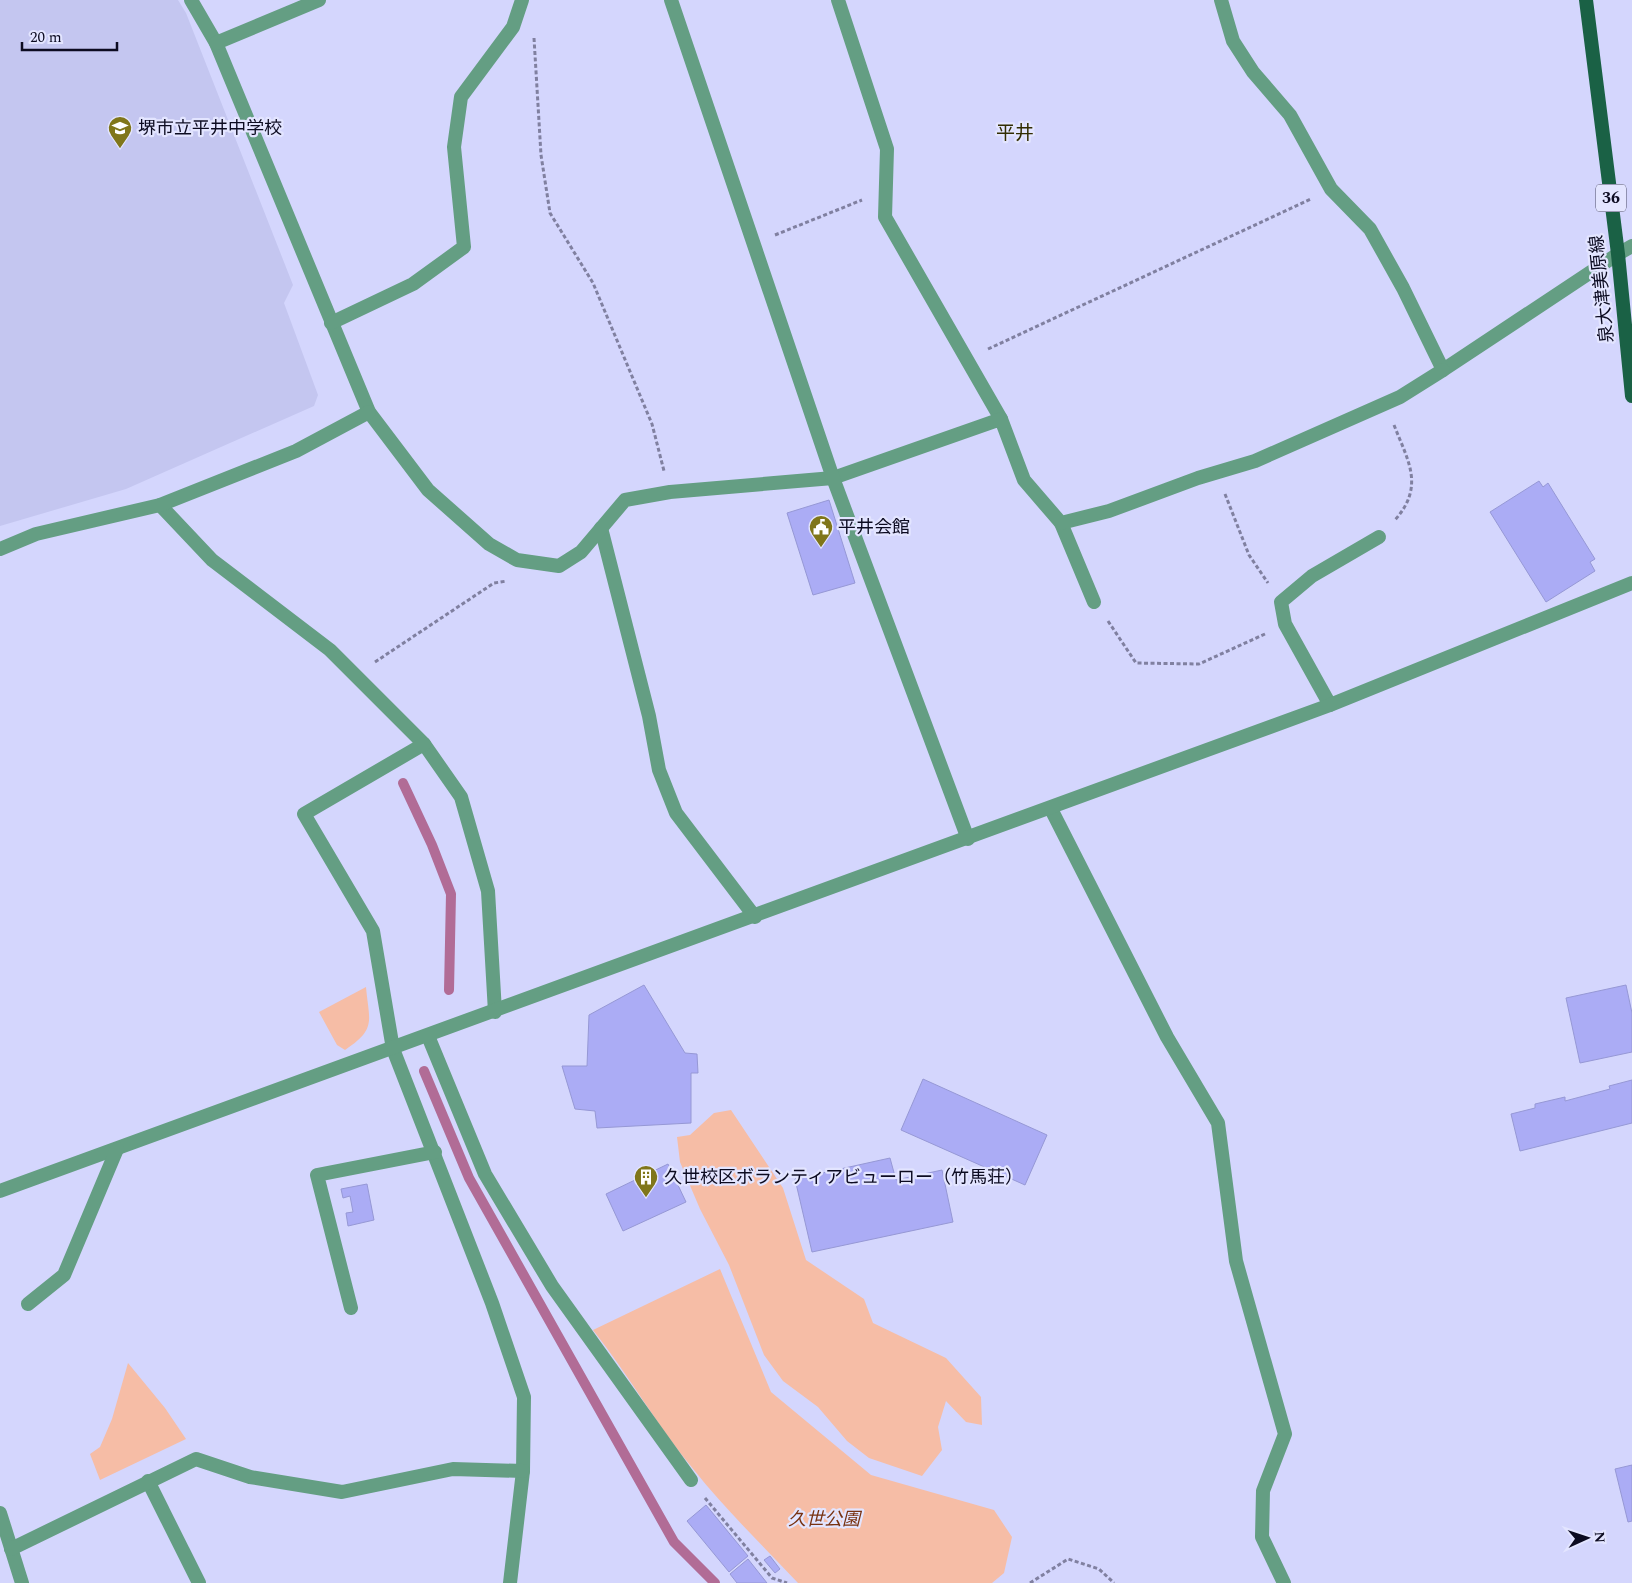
<svg xmlns="http://www.w3.org/2000/svg" width="1632" height="1583" viewBox="0 0 1632 1583" font-family="Spectral,'Noto Sans JP',serif">
<rect width="100%" height="100%" fill="#d4d6fd"/>
<path fill="#c4c6f0" d="M0,0H178L186,13L293,285L284,303L318,395L314,406L126,489L0,526Z"/>
<g fill="#f6bda6">
<path d="M366,987C369,1021 377,1029 345,1050L337,1045L319,1012Z"/>
<path d="M731,1110L783,1188L806,1260L864,1299L873,1323L946,1358L981,1397L982,1425L966,1422L946,1401L938,1427L942,1450L922,1476L869,1458L847,1441L818,1407L783,1381L764,1355L729,1265L700,1209L680,1162L677,1137L690,1135L714,1113Z"/>
<path d="M720,1269L771,1392L871,1475L994,1510L1012,1537L1004,1573L992,1583H798C763,1546 726,1510 694,1470C657,1426 629,1375 593,1330Z"/>
<path d="M128,1363L165,1408L186,1439L100,1480L90,1454L100,1447L112,1419Z"/>
</g>
<g fill="none" stroke-linecap="round" stroke-linejoin="round">
<g stroke="#b16c96" stroke-width="10">
<path d="M403,783L432,845L451,894L449,990"/>
<path d="M424,1071L469,1178L674,1542L715,1583"/>
</g>
</g>
<g fill="#abacf5" stroke="#9698d5">
<path d="M1539,481L1543,487L1548,483L1595,559L1590,562L1595,571L1546,602L1490,512Z"/>
<path d="M829,500L855,583L813,595L787,513Z"/>
<path d="M644,985L685,1053L697,1054L698,1073H691V1123L597,1128L595,1111L575,1109L562,1066H587L589,1015Z"/>
<path d="M1626,985L1632,1013V1052L1580,1063L1566,998Z"/>
<path d="M923,1079L1047,1135L1025,1185L901,1130Z"/>
<path d="M1632,1080V1123L1520,1151L1511,1114L1535,1108V1104L1565,1097V1101L1610,1089L1609,1086Z"/>
<path d="M890,1158L896,1180L942,1170L953,1222L812,1252L795,1179Z"/>
<path d="M668,1164L686,1202L623,1231L606,1194Z"/>
<path d="M367,1184L374,1220L348,1226L346,1213L353,1212L350,1196L343,1198L341,1189Z"/>
<path d="M1632,1465V1521L1628,1522L1615,1469Z"/>
<path d="M706,1505L748,1556L729,1572L687,1521Z"/>
<path d="M770,1556L780,1569L775,1573L764,1560Z"/>
<path d="M748,1559L767,1583H737L730,1574Z"/>
</g>
<g fill="none" stroke-linecap="round" stroke-linejoin="round">
<g stroke="#8080a0" stroke-width="3" stroke-dasharray="4 2.5" stroke-linecap="butt">
<path d="M534,38L541,155L550,213L593,283L652,424L664,471"/>
<path d="M775,235L862,200"/>
<path d="M988,349L1311,199"/>
<path d="M1394,425C1408,461 1425,486 1395,520"/>
<path d="M1225,494L1249,555L1268,583"/>
<path d="M1108,621L1136,663L1199,664L1265,634"/>
<path d="M375,662L494,583L507,581"/>
<path d="M705,1498L772,1578L787,1583"/>
<path d="M1030,1583L1068,1559L1099,1569L1114,1583"/>
</g>
<g stroke="#649e83" stroke-width="14">
<path d="M838,0L887,149L885,217L1001,419"/>
<path d="M1221,0L1233,41L1253,72L1290,115L1331,189L1370,229L1403,288L1443,370L1618,254"/>
<path d="M1061,523L1094,602"/>
<path d="M601,528L649,716L659,770L676,813L755,917"/>
<path d="M1330,705L1285,624L1281,602L1312,576L1379,537"/>
</g>
<g stroke="#649e83" stroke-width="14">
<path d="M191,0L216,43L369,412L428,490L489,544L517,560L559,566L581,552L625,500L670,492L833,478L1001,419L1024,480L1061,523L1109,511L1198,478L1255,461L1400,397L1443,370"/>
<path d="M671,0L833,478L968,839"/>
<path d="M216,43L319,0"/>
<path d="M1618,254L1632,246"/>
<path d="M331,323L413,284L464,247L454,147L461,97L513,27L522,0"/>
<path d="M160,505L212,560L330,650L424,744L461,797L488,891L495,1012"/>
<path d="M0,549L36,534L160,505L296,451L369,412"/>
<path d="M424,744L304,814L373,931L393,1049L492,1303L524,1397L523,1471L510,1583"/>
<path d="M1051,809L1167,1037L1218,1123L1236,1261L1285,1434L1263,1491L1262,1537L1284,1583"/>
<path d="M428,1036L485,1174L552,1286L691,1480"/>
<path d="M0,1191L1330,705L1632,583"/>
<path d="M28,1304L64,1275L117,1149"/>
<path d="M351,1308L317,1175L435,1152"/>
<path d="M148,1481L199,1583"/>
<path d="M0,1513L22,1583"/>
<path d="M11,1549L196,1459L250,1477L342,1492L453,1469L523,1471"/>
</g>
<path stroke="#1a6145" stroke-width="14" d="M1586,0L1618,254L1632,396"/>
</g>
<defs>
<g id="school-pin" transform="scale(1.25)"><path d="M0 17L-7.5 6A9.5 9.5 0 1 1 7.5 6Z" fill="#80761a" stroke="#e3e5ff"/><path d="M0-5L7-2L0 1L-7-2ZM-4 1L0 2.5L4 1V4Q0 6-4 4Z" fill="#fff"/></g>
<g id="civic-pin" transform="scale(1.25)"><path d="M0 17L-7.5 6A9.5 9.5 0 1 1 7.5 6Z" fill="#80761a" stroke="#e3e5ff"/><path d="M-.6-6.5H3V-4.5H.6V-3L4-1V1h2V6H-6V1h2V-1L-.6-3ZM-1.2 2.5V6h2.4V2.5Z" fill="#fff"/></g>
<g id="building-pin" transform="scale(1.25)"><path d="M0 17L-7.5 6A9.5 9.5 0 1 1 7.5 6Z" fill="#80761a" stroke="#e3e5ff"/><path d="M-4-6H4V6H1V3H-1V6H-4ZM-2.5-4.3h1.7v1.8h-1.7ZM.8-4.3h1.7v1.8H.8ZM-2.5-1h1.7V.8h-1.7ZM.8-1h1.7V.8H.8Z" fill="#fff"/></g>
</defs>
<g fill-rule="evenodd">
<use href="#school-pin" x="120" y="128"/>
<use href="#civic-pin" x="821" y="527"/>
<use href="#building-pin" x="646" y="1177"/>
</g>
<g text-anchor="middle" dominant-baseline="central" stroke-width="4.5" stroke-linejoin="round" paint-order="stroke">
<rect fill="#e3e5ff" stroke="#4c4c64" stroke-width="1" x="1596" y="184.5" width="30" height="27" rx="4"/>
<g font-size="16" font-weight="bold" fill="#0c0b21">
<text x="1611" y="198">36</text>
</g>
<g font-size="18" fill="#0c0b21" stroke="#e3e5ff" text-anchor="start">
<text x="138" y="128">堺市立平井中学校</text>
<text x="838" y="527">平井会館</text>
<text x="664" y="1177">久世校区ボランティアビューロー（竹馬荘）</text>
</g>
<g font-size="18" fill="#0c0b21" stroke="#e3e5ff">
<text transform="translate(1602 289) rotate(-96)">泉大津美原線</text>
</g>
<g font-size="18" font-style="italic" fill="#783211" stroke="#e3e5ff">
<text x="824" y="1519">久世公園</text>
</g>
<g font-size="19" fill="#322d01" stroke="#e3e5ff">
<text x="1015" y="133">平井</text>
</g>
</g>
<g transform="translate(1587 1538) rotate(87)" stroke="#e3e5ff" stroke-width="4" paint-order="stroke">
<path d="M0-4L9 19L0 12L-9 19Z" fill="#0c0b21"/>
<text y="-8" font-size="14" font-weight="bold" text-anchor="middle" fill="#0c0b21">N</text>
</g>
<path d="M22 42v8h95v-8" fill="none" stroke="#0c0b21" stroke-width="2.5"/>
<text x="30" y="42" font-size="15" fill="#0c0b21" stroke="#e3e5ff" stroke-width="4" paint-order="stroke">20 m</text>
</svg>
